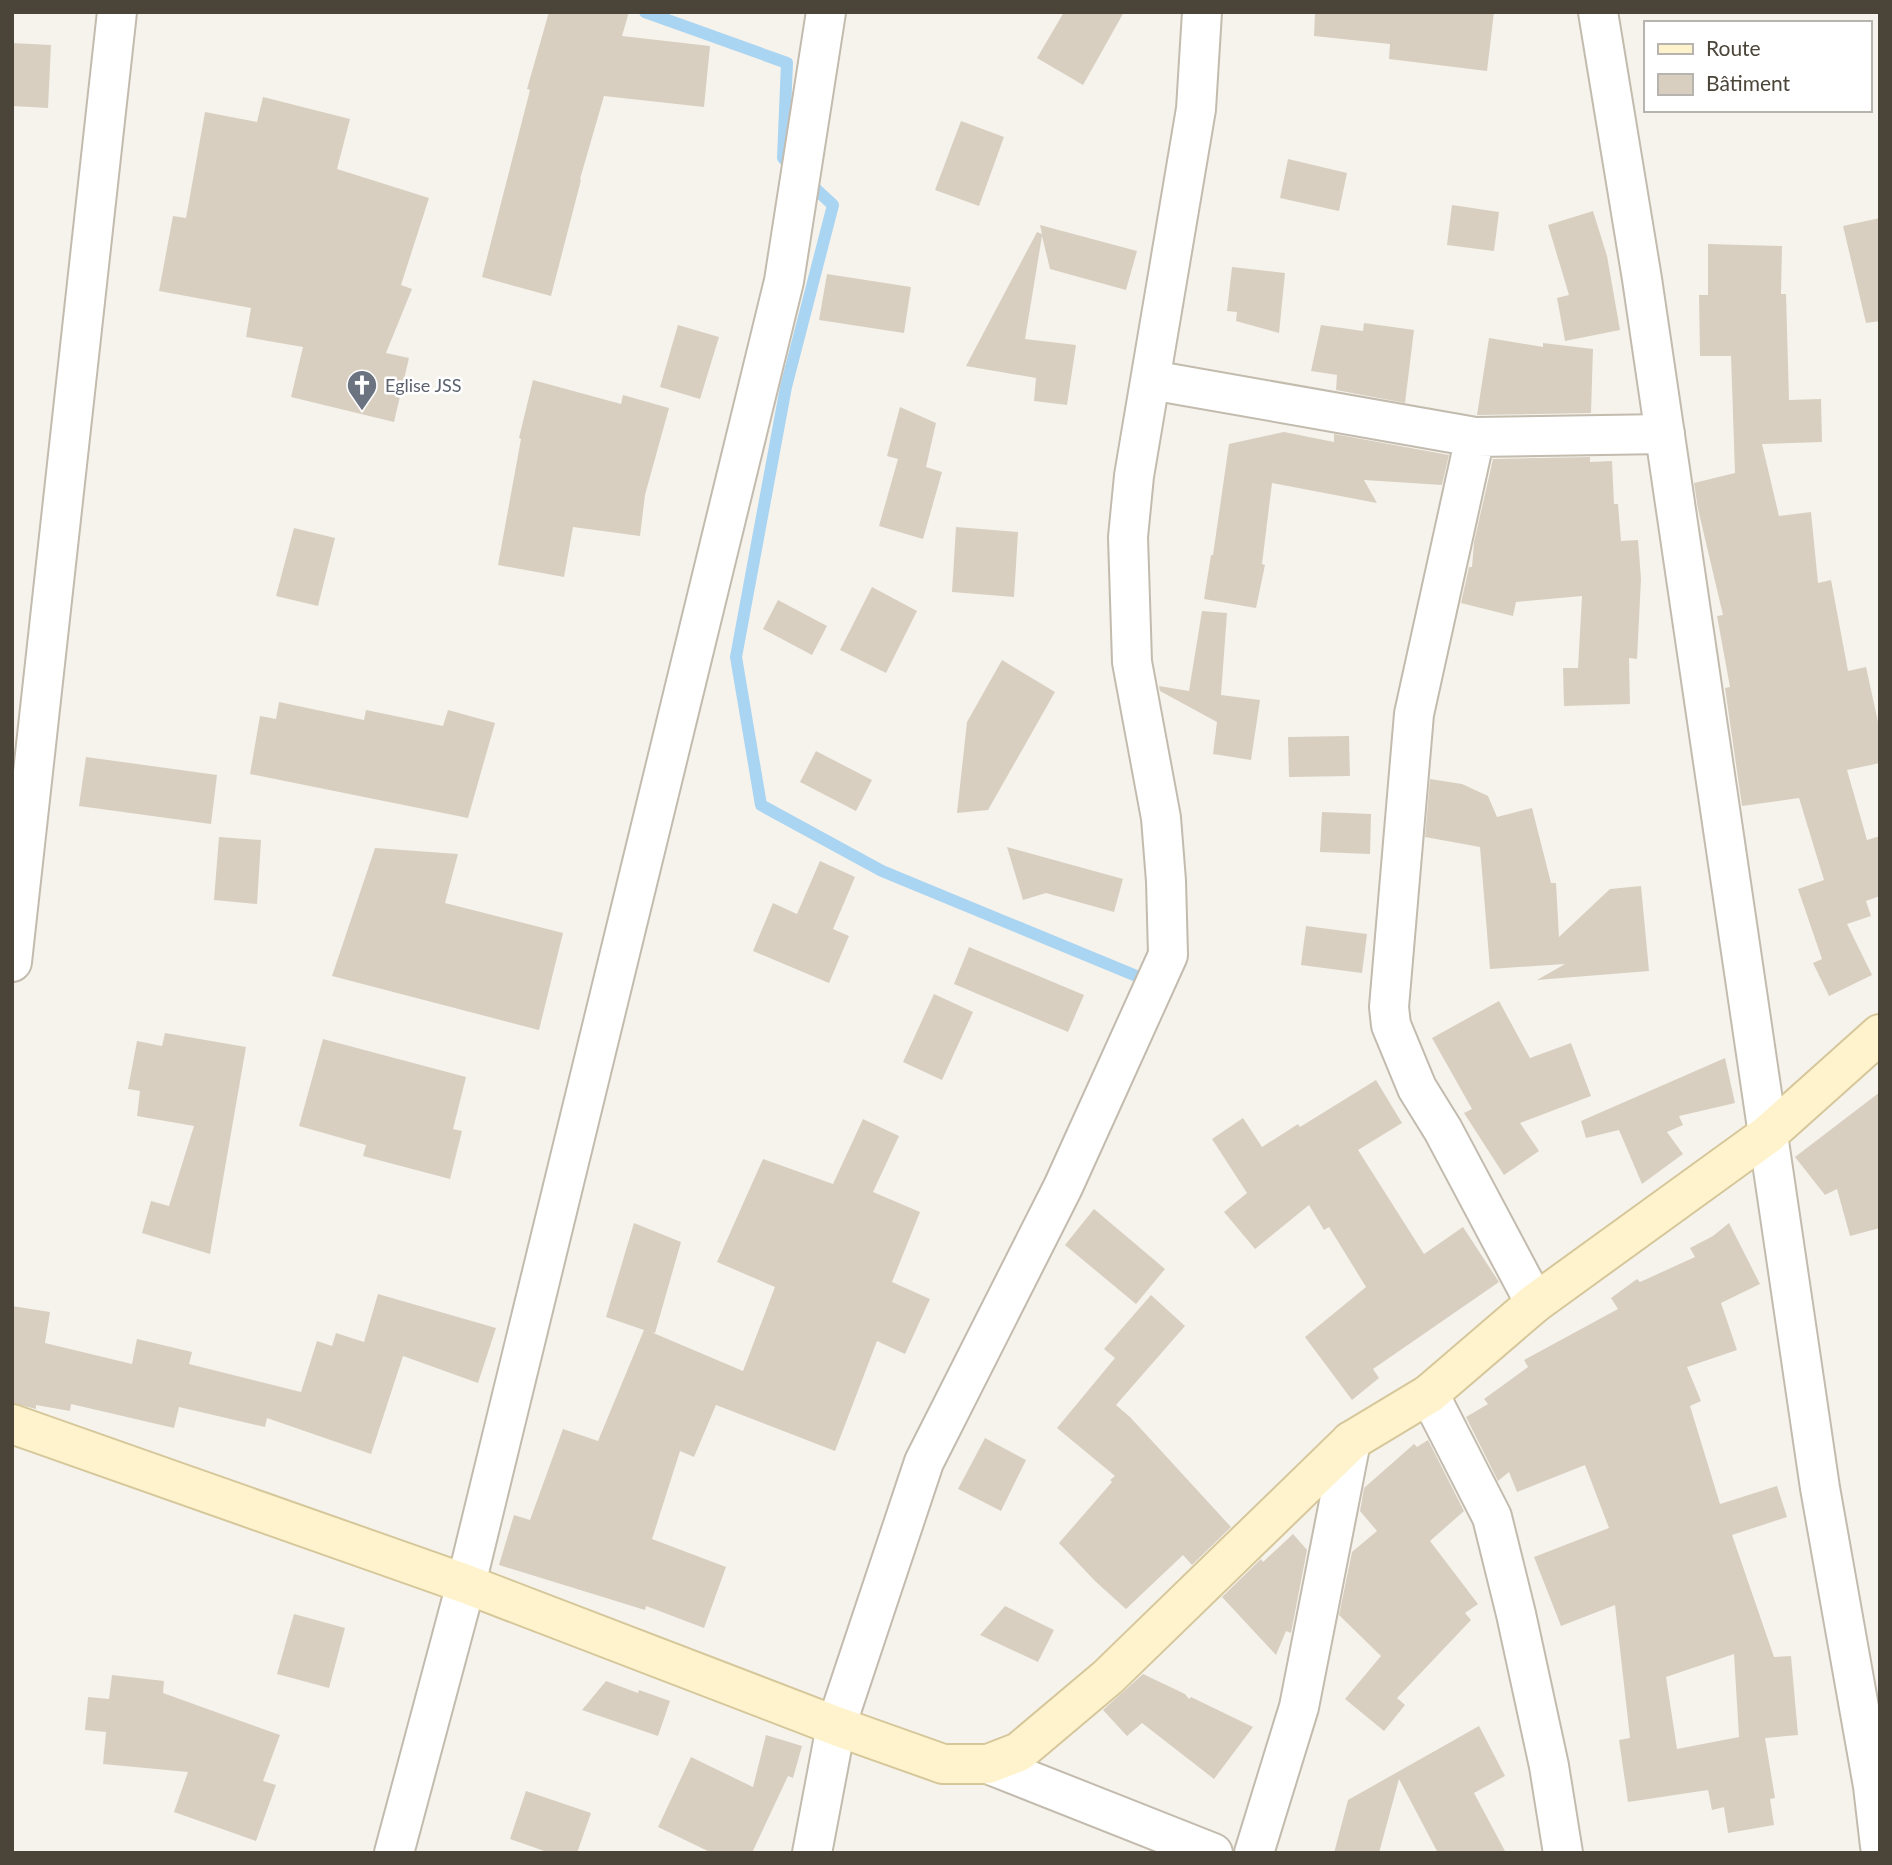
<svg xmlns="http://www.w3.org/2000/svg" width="1892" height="1865" viewBox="0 0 1892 1865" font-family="Lato,sans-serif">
<rect width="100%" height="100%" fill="#f6f3ec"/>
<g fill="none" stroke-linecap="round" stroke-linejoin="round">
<g stroke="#a9d4f2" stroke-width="12">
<path d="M645,12L787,63L783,158L794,168"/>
<path d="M807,181L833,205L786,387L736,657L761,805L882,871L1151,982"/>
</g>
</g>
<g fill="#d8cfc1" fill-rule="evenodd">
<path d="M549,12H629L622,36L710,46L704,107L604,96L580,179L581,180L551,296L482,277L530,90L527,89Z"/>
<path d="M1064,12H1124L1083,85L1037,58Z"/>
<path d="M1315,12H1494L1487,71L1389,59L1390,44L1314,36Z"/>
<path d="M12,43L51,45L48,108L12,106Z"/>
<path d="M263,97L350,119L337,169L429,198L401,285L412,289L386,353L409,358L394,422L291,397L303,347L246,337L251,308L159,291L173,216L186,218L205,112L257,122Z"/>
<path d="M961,121L1004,137L979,206L935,190Z"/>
<path d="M1288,159L1347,173L1339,211L1280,198Z"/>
<path d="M1452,205L1499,212L1494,251L1447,245Z"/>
<path d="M1593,211L1607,256L1620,330L1565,341L1557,298L1569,295L1548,225Z"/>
<path d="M1880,218V321L1866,323L1843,226Z"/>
<path d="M1040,225L1137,251L1126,290L1050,269L1042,236L1025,339L1076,345L1067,405L1034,401L1036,378L966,366L1037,232L1042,234Z"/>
<path d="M1708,244L1782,246L1781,294H1786L1789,400L1821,399L1822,442L1762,444L1779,516L1811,512L1818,583L1831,580L1848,671L1866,667L1880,731V763L1847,770L1867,840L1880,836V896L1866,901L1871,916L1847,924L1872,975L1829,996L1813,963L1822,959L1798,889L1824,880L1799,798L1742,806L1725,688L1730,687L1717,616L1723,615L1698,509L1694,483L1735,473L1731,356H1700L1699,295H1708Z"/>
<path d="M1232,267L1285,273L1279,333L1236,321L1237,312L1227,311Z"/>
<path d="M827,274L911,287L904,333L819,320Z"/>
<path d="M1364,323L1414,330L1405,403L1336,390L1337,375L1311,371L1321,325L1363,331Z"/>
<path d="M678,325L719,337L700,399L660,387Z"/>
<path d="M1489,338L1543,347V343L1593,349L1591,413L1477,415Z"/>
<path d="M533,380L621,404L623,395L669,408L645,495L640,536L573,527L564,577L498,565L521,439L519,438Z"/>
<path d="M900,407L936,423L926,467L942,472L923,539L879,526L898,459L887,456Z"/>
<path d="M1284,432L1334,442V434L1449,455L1442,485L1364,480L1377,503L1272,483L1262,564L1265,565L1256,608L1204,599L1211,555H1213L1229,444Z"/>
<path d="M1590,457V462L1612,461L1614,504H1618L1621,541L1638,540L1641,579L1637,659L1629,658L1630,704L1564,706L1563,668H1578L1582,596L1516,602L1513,616L1461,603L1469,567H1472L1474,542L1493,459Z"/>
<path d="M956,527L1018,532L1014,597L952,592Z"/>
<path d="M294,528L335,538L318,606L276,596Z"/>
<path d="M872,587L917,611L886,673L840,650Z"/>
<path d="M778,600L827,626L812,655L763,629Z"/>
<path d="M1202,611L1227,613L1221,695L1260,700L1251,760L1213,754L1217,722L1160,691L1159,686L1189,691Z"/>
<path d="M1002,660L1055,692L988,810L957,813L967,722Z"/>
<path d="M279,702L364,720L366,710L443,726L448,710L495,723L468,818L250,774L260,716L276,719Z"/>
<path d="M1349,736L1350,776L1289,777L1288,737Z"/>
<path d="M816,751L872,780L856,811L800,782Z"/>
<path d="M86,757L217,775L211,824L79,806Z"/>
<path d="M1430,779L1462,784L1488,796L1497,817L1532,808L1551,883H1556L1559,937L1610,889L1641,886L1649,971L1537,980L1565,964L1490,969L1480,847L1425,837Z"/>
<path d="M1322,812L1371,814L1370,854L1320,852Z"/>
<path d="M219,837L261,840L257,904L214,900Z"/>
<path d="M1007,847L1123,879L1114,912L1046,893L1023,900Z"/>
<path d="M375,848L458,854L445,903L563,933L539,1030L332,976Z"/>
<path d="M820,861L855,877L833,929L849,936L829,983L753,951L773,903L797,914Z"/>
<path d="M1306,926L1367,934L1362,973L1301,965Z"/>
<path d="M969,947L1084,995L1068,1032L954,984Z"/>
<path d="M934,994L973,1012L942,1080L903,1062Z"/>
<path d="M1499,1001L1530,1058L1571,1043L1591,1096L1520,1123L1539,1151L1504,1175L1464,1113L1472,1109L1432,1038Z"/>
<path d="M165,1033L246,1047L210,1254L142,1233L151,1201L169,1206L194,1126L137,1116L140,1091L128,1089L137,1041L162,1046Z"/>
<path d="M323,1039L466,1077L453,1129L462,1131L450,1179L363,1156L366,1145L299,1126Z"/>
<path d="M1725,1058L1735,1103L1679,1116L1683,1125L1667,1132L1683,1154L1642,1184L1619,1130L1586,1138L1581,1121Z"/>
<path d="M1376,1080L1402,1123L1358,1150L1424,1254L1463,1227L1499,1282L1373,1369L1379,1378L1352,1400L1305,1337L1366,1287L1329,1227L1324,1230L1309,1205L1255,1249L1224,1212L1247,1193L1212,1139L1243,1118L1262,1147L1298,1124L1300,1127Z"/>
<path d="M1880,1092V1228L1850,1236L1837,1189L1825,1195L1795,1157Z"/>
<path d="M863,1119L899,1136L873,1192L920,1212L892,1282L930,1299L905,1354L877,1341L835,1451L716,1405L694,1457L680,1451L652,1539L726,1567L704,1628L646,1606L645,1610L499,1565L514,1515L530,1520L563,1429L598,1441L644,1330L606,1317L634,1223L681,1242L655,1333L651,1332L743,1371L775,1287L717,1262L763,1159L833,1184Z"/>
<path d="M1094,1209L1165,1269L1136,1304L1065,1245Z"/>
<path d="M1729,1223L1760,1284L1721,1303L1737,1350L1687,1367L1701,1401L1690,1406L1720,1504L1777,1486L1787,1517L1732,1535L1774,1657L1791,1656L1798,1735L1765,1738L1775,1798L1770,1799L1774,1825L1728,1833L1724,1807L1712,1810L1708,1790L1628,1802L1619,1740L1630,1738L1615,1605L1561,1626L1534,1557L1609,1528L1585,1465L1517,1492L1509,1472L1498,1481L1466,1417L1488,1404L1484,1399L1528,1367L1524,1360L1618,1309L1611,1298L1637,1279L1640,1282L1695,1257L1690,1248L1713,1236ZM1734,1654L1739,1737L1677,1749L1666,1677Z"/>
<path d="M378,1294L496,1328L478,1383L403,1356L371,1454L267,1418L265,1427L179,1407L174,1428L71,1404L70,1411L36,1405V1409L12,1403V1306L50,1312L45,1343L132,1364L137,1339L192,1352L189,1364L301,1392L317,1341L332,1346L336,1333L364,1342Z"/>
<path d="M1151,1295L1185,1326L1116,1405L1130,1417L1231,1527L1192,1565L1183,1555L1126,1609L1095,1581L1059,1543L1112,1482L1110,1480L1115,1476L1057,1428L1115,1358L1104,1349Z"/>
<path d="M985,1438L1026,1460L1001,1511L958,1489Z"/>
<path d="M1428,1440L1464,1511L1430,1541L1478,1604L1465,1613L1471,1620L1397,1698L1405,1705L1384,1731L1345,1699L1381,1656L1339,1615L1352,1552L1377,1531L1360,1511L1364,1488L1414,1444L1417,1447Z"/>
<path d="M1293,1534L1307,1550L1291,1633L1286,1631L1276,1655L1222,1597L1261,1559L1263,1562Z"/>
<path d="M1005,1606L1054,1630L1038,1662L980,1635Z"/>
<path d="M294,1614L345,1628L329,1688L277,1674Z"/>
<path d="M1143,1674L1185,1694L1189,1699L1191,1697L1253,1727L1214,1779L1142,1723L1127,1736L1103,1710Z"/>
<path d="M112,1675L164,1681L163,1693L280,1735L263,1781L276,1785L256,1841L174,1812L188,1772L103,1764L106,1732L85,1730L88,1697L109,1699Z"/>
<path d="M606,1681L638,1693L639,1690L670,1701L658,1736L582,1710Z"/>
<path d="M1479,1726L1505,1776L1474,1793L1506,1853H1438L1399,1779L1379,1853H1334L1348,1800Z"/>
<path d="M766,1735L802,1746L793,1778L788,1776L752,1853H712L658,1827L691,1757L753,1787Z"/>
<path d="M526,1791L591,1813L577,1853H550L510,1839Z"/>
</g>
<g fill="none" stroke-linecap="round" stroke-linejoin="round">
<g stroke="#c2bbae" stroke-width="42">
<g id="street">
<path d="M1598,12L1642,279L1820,1488L1873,1786L1880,1846"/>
<path d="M1151,380L1475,437"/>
<path d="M12,962L117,12"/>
<path d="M1535,1303L1443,1130L1417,1088L1391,1025L1389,1007L1414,714L1475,437L1665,434"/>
<path d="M1429,1394L1492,1517L1516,1614L1549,1766L1563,1853"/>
<path d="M988,1764L1213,1853"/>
<path d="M394,1853L466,1584L784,281L826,12"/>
<path d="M812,1853L836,1726L924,1462L1063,1187L1168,955L1166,881L1161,818L1132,662L1128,537L1134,476L1196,109L1202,12"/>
<path d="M1254,1853L1299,1707L1351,1441"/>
</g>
</g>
<g stroke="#d6c79b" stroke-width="42">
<path id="secondary" d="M12,1424L466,1584L836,1726L943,1764H988L1019,1752L1108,1677L1351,1441L1429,1394L1535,1303L1767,1135L1880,1034"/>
</g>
<use href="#street" stroke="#fff" stroke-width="38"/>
<use href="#secondary" stroke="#fff3cd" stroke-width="38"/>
</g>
<defs>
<g id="church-pin" transform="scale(1.575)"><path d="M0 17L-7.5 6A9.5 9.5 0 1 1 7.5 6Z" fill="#6b7280" stroke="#fff"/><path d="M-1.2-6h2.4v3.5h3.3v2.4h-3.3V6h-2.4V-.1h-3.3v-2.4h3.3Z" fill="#fff"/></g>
</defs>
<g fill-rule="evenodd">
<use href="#church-pin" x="362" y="385"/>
</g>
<g text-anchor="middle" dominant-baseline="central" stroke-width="5" stroke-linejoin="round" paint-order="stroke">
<g font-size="18" fill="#5b616d" stroke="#fff" text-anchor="start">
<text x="385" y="385">Eglise JSS</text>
</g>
</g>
<rect width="1892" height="1865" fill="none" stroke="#4b4439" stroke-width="28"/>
<rect x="1644" y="21" width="228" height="91" fill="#ffffff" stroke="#b7b4b0" stroke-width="2"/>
<rect x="1658" y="44" width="35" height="10" fill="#fff3cd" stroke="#b7b4b0" stroke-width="2"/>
<text x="1706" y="56" font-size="21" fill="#4b4439">Route</text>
<rect x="1658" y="74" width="35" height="21" fill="#d8cfc1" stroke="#b7b4b0" stroke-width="2"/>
<text x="1706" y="91" font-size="21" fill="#4b4439">Bâtiment</text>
</svg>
